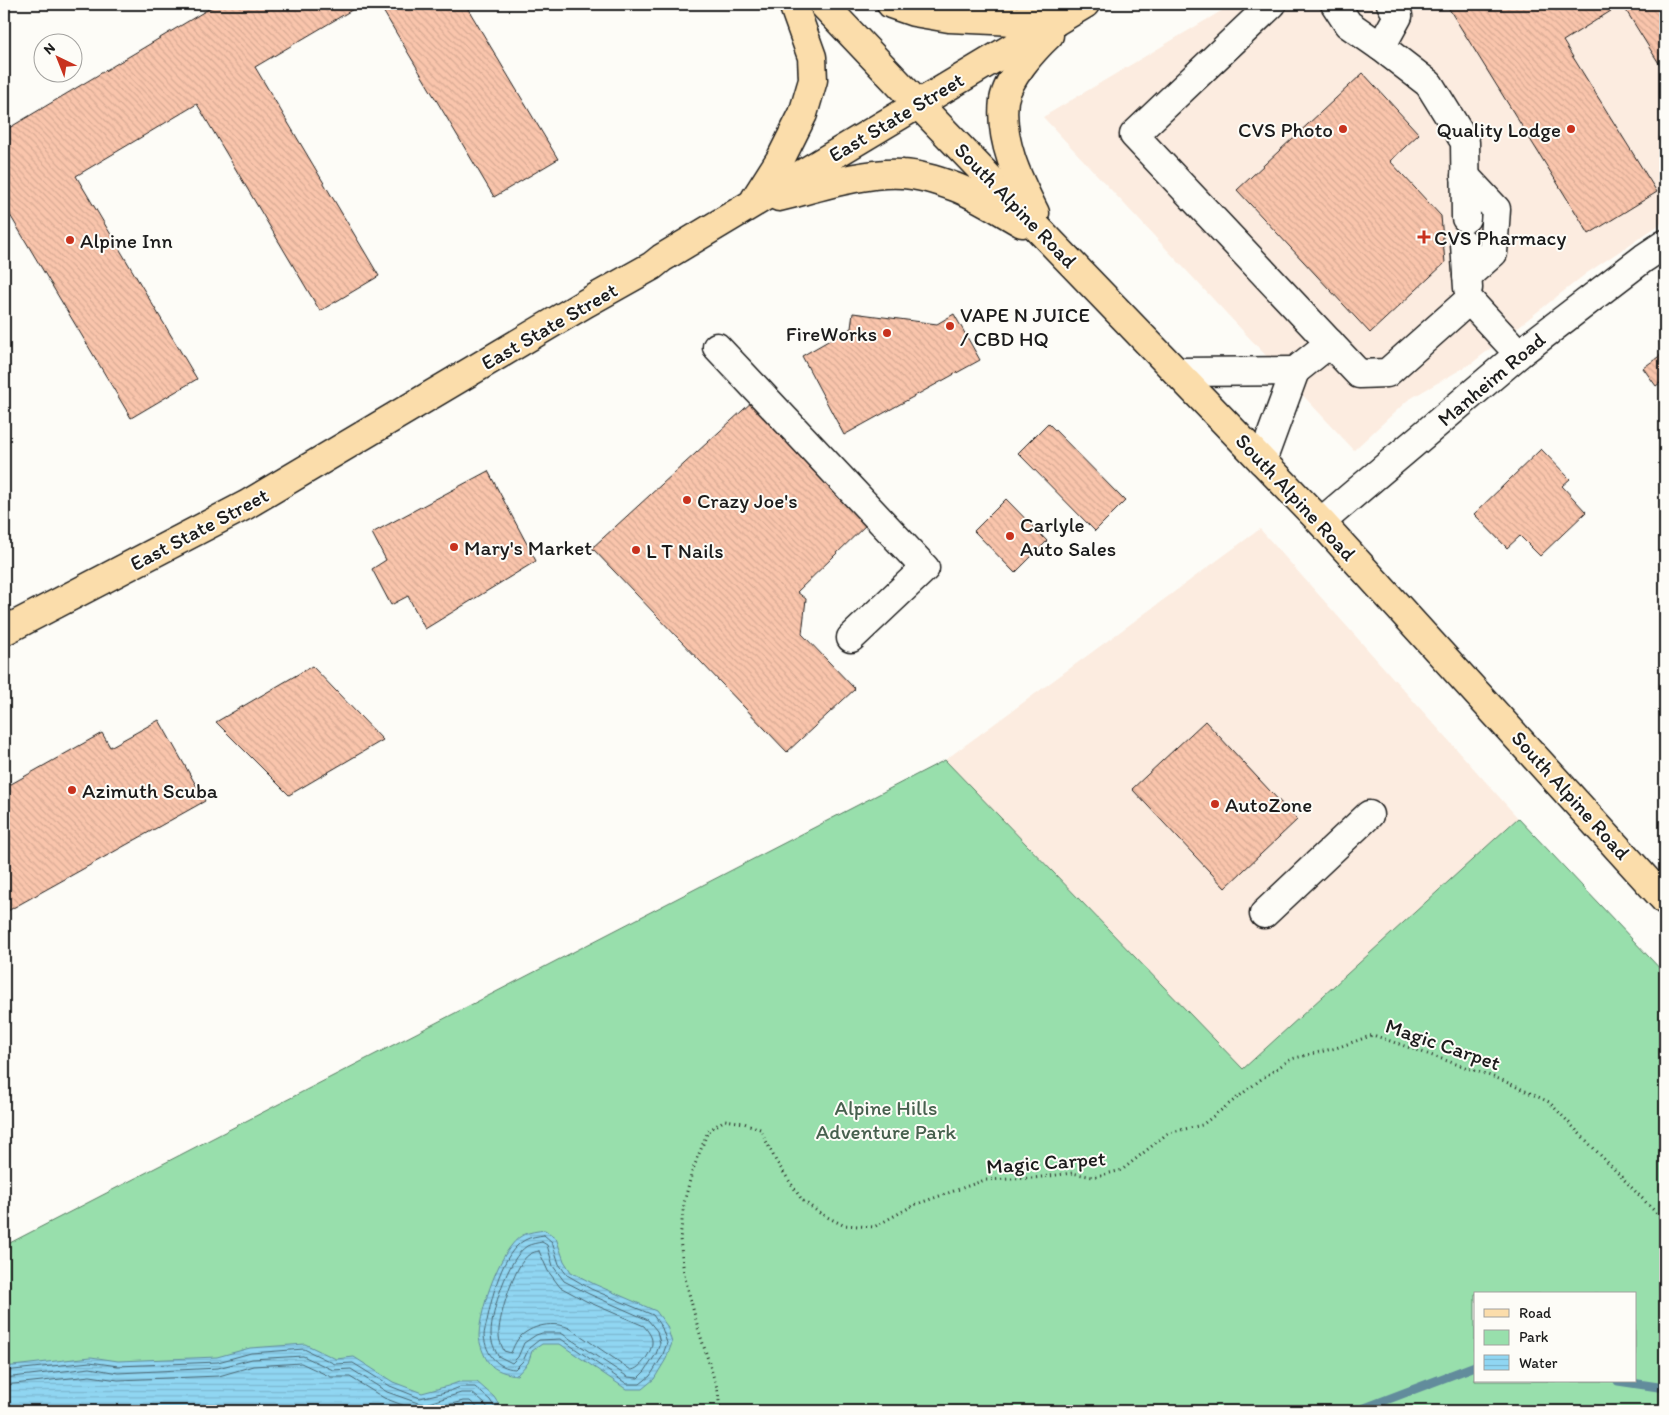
<svg xmlns="http://www.w3.org/2000/svg" width="1669" height="1415" viewBox="0 0 1669 1415" font-family="Itim,sans-serif">
<defs>
<pattern id="water-rules" width="6" height="5" patternUnits="userSpaceOnUse" patternTransform="scale(1.25)"><rect width="6" height="5" fill="#90d6f2"/><path d="M0 2.5h6" fill="none" stroke="#7cb7cf"/></pattern>
<pattern id="building-back-hatch" width="6" height="6" patternUnits="userSpaceOnUse" patternTransform="scale(1.25)"><rect width="6" height="6" fill="#fac5ac"/><path d="M-1 5l2 2M0 0l6 6M5-1l2 2" fill="none" stroke="#d6a993"/></pattern>
</defs>
<rect width="100%" height="100%" fill="#fdfcf7"/>
<filter id="ink" filterUnits="userSpaceOnUse"><feTurbulence type="fractalNoise" baseFrequency=".02" numOctaves="2"/><feDisplacementMap in="SourceGraphic" scale="10" xChannelSelector="R" yChannelSelector="G"/><feConvolveMatrix kernelMatrix="1 2 1 2 8 2 1 2 1" color-interpolation-filters="sRGB"/></filter>
<g filter="url(#ink)">
<g fill="#fcece0">
<path d="M1233,4H1665V221L1587,273L1472,363L1408,400L1354,450L1043,117Z"/>
<path d="M1260,529L1518,818L1243,1069L945,760Z"/>
</g>
<path fill="#98dfac" stroke="#5a7e64" fill-rule="evenodd" d="M945,760L1243,1069L1518,818L1665,974V1411H4V1246ZM1475,1294H1635V1381H1475Z"/>
<g fill="url(#water-rules)" stroke="#628c9c">
<path d="M545,1230L556,1238L564,1261L571,1272L594,1284L656,1311L667,1326L672,1343L666,1359L654,1379L642,1389H626L560,1344H542L532,1351L528,1363L517,1375C508,1374 495,1371 489,1363C484,1357 479,1343 479,1335C480,1310 500,1247 523,1235C529,1232 538,1231 545,1230Z"/>
<path d="M305,1344L336,1359L354,1357L393,1382L422,1393L448,1386L459,1382H477L494,1397L503,1411H4V1367L91,1357L118,1361L217,1357L250,1348Z"/>
</g>
<g fill="none" stroke-linecap="round" stroke-linejoin="round">
<g stroke="#4a6672" stroke-width="1">
<path d="M544,1235L552,1242L559,1264L567,1275L591,1289L653,1315L662,1328L667,1343L662,1357L650,1376L640,1384H627L561,1339L539,1340L529,1348L523,1361L515,1369C497,1368 486,1354 484,1336C484,1331 486,1326 487,1321C492,1297 502,1252 525,1240C530,1237 538,1236 544,1235Z"/>
<path d="M542,1242L547,1245L553,1266L564,1281L589,1294L648,1320L657,1331L660,1343L656,1354L645,1371L638,1378L628,1377L561,1333H542L536,1335L524,1343L518,1357L512,1363L498,1356C495,1350 491,1342 491,1334C491,1312 508,1258 527,1246C531,1244 537,1243 542,1242Z"/>
<path d="M539,1251L548,1271L560,1287L586,1301L644,1326C647,1330 652,1336 652,1341C653,1351 640,1370 631,1370L571,1329C555,1320 530,1325 518,1339C515,1343 513,1348 511,1353L504,1351C502,1346 499,1341 499,1336C497,1321 513,1273 523,1261C527,1255 532,1252 539,1251Z"/>
<path d="M4,1371L90,1362L118,1366L218,1362L251,1353L304,1349L335,1364L353,1363L390,1386L420,1398L450,1391L460,1387H475L490,1400L497,1411"/>
<path d="M4,1378L90,1368L118,1373L218,1368L252,1359L303,1356L333,1370L351,1369L387,1392L418,1403L425,1404L461,1393H472L485,1404L490,1411"/>
<path d="M4,1385L90,1376L118,1380L219,1376L253,1366L301,1363L331,1377H350L384,1398L418,1411"/>
<path d="M425,1411L463,1401H470L481,1411"/>
</g>
<g stroke="#628c9c" stroke-width="9">
<path d="M1618,1381L1665,1388"/>
<path d="M1357,1411L1475,1366"/>
</g>
</g>
<g fill="url(#building-back-hatch)" stroke="#1c1c1c">
<path d="M217,4H362L255,67L379,276L320,311L197,104L76,176L197,379L131,418L4,205V131Z"/>
<path d="M379,4H465L558,159L494,197Z"/>
<path d="M1446,4H1665V62L1660,65L1622,4L1563,41L1657,192L1589,234Z"/>
<path d="M1363,73L1419,134L1390,161L1441,216L1445,263L1370,333L1237,190Z"/>
<path d="M853,313L937,324L954,314L980,360L844,435L802,356L851,328Z"/>
<path d="M1665,352V382L1664,380L1656,386L1643,368Z"/>
<path d="M754,400L870,521L797,592L806,599L802,634L855,689L787,752L592,548Z"/>
<path d="M1048,423L1125,501L1095,531L1018,453Z"/>
<path d="M1541,449L1570,479L1562,486L1586,512L1540,556L1520,536L1507,548L1474,514Z"/>
<path d="M488,471L536,561L425,629L408,596L391,605L372,569L386,560L372,533Z"/>
<path d="M1006,499L1047,541L1015,573L974,531Z"/>
<path d="M312,666L383,740L289,795L216,722Z"/>
<path d="M159,720L205,801L4,913V788L102,733L110,747Z"/>
<path d="M1205,721L1297,820L1225,888L1132,789Z"/>
</g>
<g fill="none" stroke-linecap="round" stroke-linejoin="round">
<g stroke="#1c1c1c" stroke-width="31">
<g id="minor">
<path d="M1272,4L1134,135L1359,374L1387,373L1469,300L1519,354"/>
<path d="M1335,4L1348,24L1381,47L1429,84L1465,142L1466,218"/>
<path d="M1381,47L1398,16L1391,4"/>
<path d="M1465,176L1496,209L1493,253L1467,276"/>
<path d="M1465,244L1468,288"/>
<path d="M717,347L925,568L851,638"/>
<path d="M1295,371L1330,343"/>
<path d="M1177,372L1295,371L1262,461"/>
<path d="M1321,522L1519,354L1644,258L1665,244"/>
<path d="M1264,914L1369,815"/>
</g>
</g>
<g stroke="#1c1c1c" stroke-width="31">
<g id="major">
<path d="M823,4L918,104L1321,522L1665,900"/>
<path d="M891,4L914,12L949,18L1015,21L1056,13"/>
<path d="M779,197C815,188 867,171 903,174C920,175 939,181 955,187C977,195 1002,212 1022,223"/>
<path d="M755,199L781,158L803,114L813,80L812,57L793,4"/>
<path d="M1035,213C1018,179 999,140 1004,100C1008,78 1033,50 1049,35"/>
<path d="M4,631L246,505L586,303L652,266L662,258L1085,4"/>
</g>
</g>
<path stroke="#1c1c1c" stroke-width="3" stroke-dasharray="1 4" stroke-linecap="butt" d="M720,1411L718,1391L698,1328L684,1274L680,1239L684,1203L692,1172L708,1131L725,1120L744,1123L760,1129L776,1161L802,1200L821,1214L843,1225L874,1227L914,1205L985,1180L1034,1178L1072,1173L1093,1177L1122,1170L1168,1133L1202,1125L1260,1080L1291,1059L1336,1048L1373,1035L1502,1080L1549,1102L1665,1222"/>
<use href="#minor" stroke="#fdfcf7" stroke-width="28"/>
<use href="#major" stroke="#fbddab" stroke-width="28"/>
</g>
</g>
<g fill="#c8321e" stroke="#fdfcf7" stroke-width="2">
<circle cx="1343" cy="129" r="5"/>
<circle cx="1571" cy="129" r="5"/>
<path d="M1421.5 229.5h5v5h5v5h-5v5h-5v-5h-5v-5h5z"/>
<circle cx="70" cy="240" r="5"/>
<circle cx="950" cy="326" r="5"/>
<circle cx="887" cy="333" r="5"/>
<circle cx="687" cy="500" r="5"/>
<circle cx="1010" cy="536" r="5"/>
<circle cx="454" cy="547" r="5"/>
<circle cx="636" cy="550" r="5"/>
<circle cx="72" cy="790" r="5"/>
<circle cx="1215" cy="804" r="5"/>
</g>
<g text-anchor="middle" dominant-baseline="central" stroke-width="4" stroke-linejoin="round" paint-order="stroke">
<g font-size="21" fill="#1c1c1c" stroke="#fdfcf7">
<text transform="translate(896 117) rotate(-31)">East State Street</text>
<text transform="translate(1016 205) rotate(46)">South Alpine Road</text>
<text transform="translate(549 326) rotate(-30)">East State Street</text>
<text transform="translate(1491 379) rotate(-40)">Manheim Road</text>
<text transform="translate(1296 497) rotate(47)">South Alpine Road</text>
<text transform="translate(199 529) rotate(-28)">East State Street</text>
<text transform="translate(1571 795) rotate(48)">South Alpine Road</text>
<text transform="translate(1443 1044) rotate(19)">Magic Carpet</text>
<text transform="translate(1046 1162) rotate(-4)">Magic Carpet</text>
</g>
<g font-size="21" fill="#1c1c1c" stroke="#fdfcf7" text-anchor="start">
<text x="1333" y="129" text-anchor="end">CVS Photo</text>
<text x="1561" y="129" text-anchor="end">Quality Lodge</text>
<text x="1434" y="237">CVS Pharmacy</text>
<text x="80" y="240">Alpine Inn</text>
<text x="960" y="314">VAPE N JUICE<tspan x="960" dy="24">/ CBD HQ</tspan></text>
<text x="877" y="333" text-anchor="end">FireWorks</text>
<text x="697" y="500">Crazy Joe's</text>
<text x="1020" y="524">Carlyle<tspan x="1020" dy="24">Auto Sales</tspan></text>
<text x="464" y="547">Mary's Market</text>
<text x="646" y="550">L T Nails</text>
<text x="82" y="790">Azimuth Scuba</text>
<text x="1225" y="804">AutoZone</text>
</g>
<g font-size="21" fill="#47604e" stroke="#fdfcf7">
<text x="886" y="1107">Alpine Hills<tspan x="886" dy="24">Adventure Park</tspan></text>
</g>
</g>
<rect width="1669" height="1415" fill="none" stroke="#fdfcf7" stroke-width="20"/>
<rect x="10" y="10" width="1649" height="1395" fill="none" stroke="#1c1c1c" stroke-width="2" filter="url(#ink)"/>
<rect x="1474" y="1292" width="162" height="90" fill="#fdfcf7" stroke="#a3a29f"/>
<rect x="1484" y="1309" width="25" height="8" fill="#fbddab" stroke="#a3a29f"/>
<text x="1519" y="1318" font-size="15" fill="#1c1c1c">Road</text>
<rect x="1484" y="1330" width="25" height="15" fill="#98dfac" stroke="#a3a29f"/>
<text x="1519" y="1342" font-size="15" fill="#1c1c1c">Park</text>
<rect x="1484" y="1355" width="25" height="15" fill="url(#water-rules)" stroke="#a3a29f"/>
<text x="1519" y="1368" font-size="15" fill="#1c1c1c">Water</text>
<g transform="translate(58 58) rotate(317)"><circle r="24" fill="#fdfcf7" stroke="#a3a29f"/>
<path d="M0-4L9 19L0 12L-9 19Z" fill="#c8321e"/>
<text y="-8" font-size="14" font-weight="bold" text-anchor="middle" fill="#1c1c1c">N</text>
</g>
</svg>
